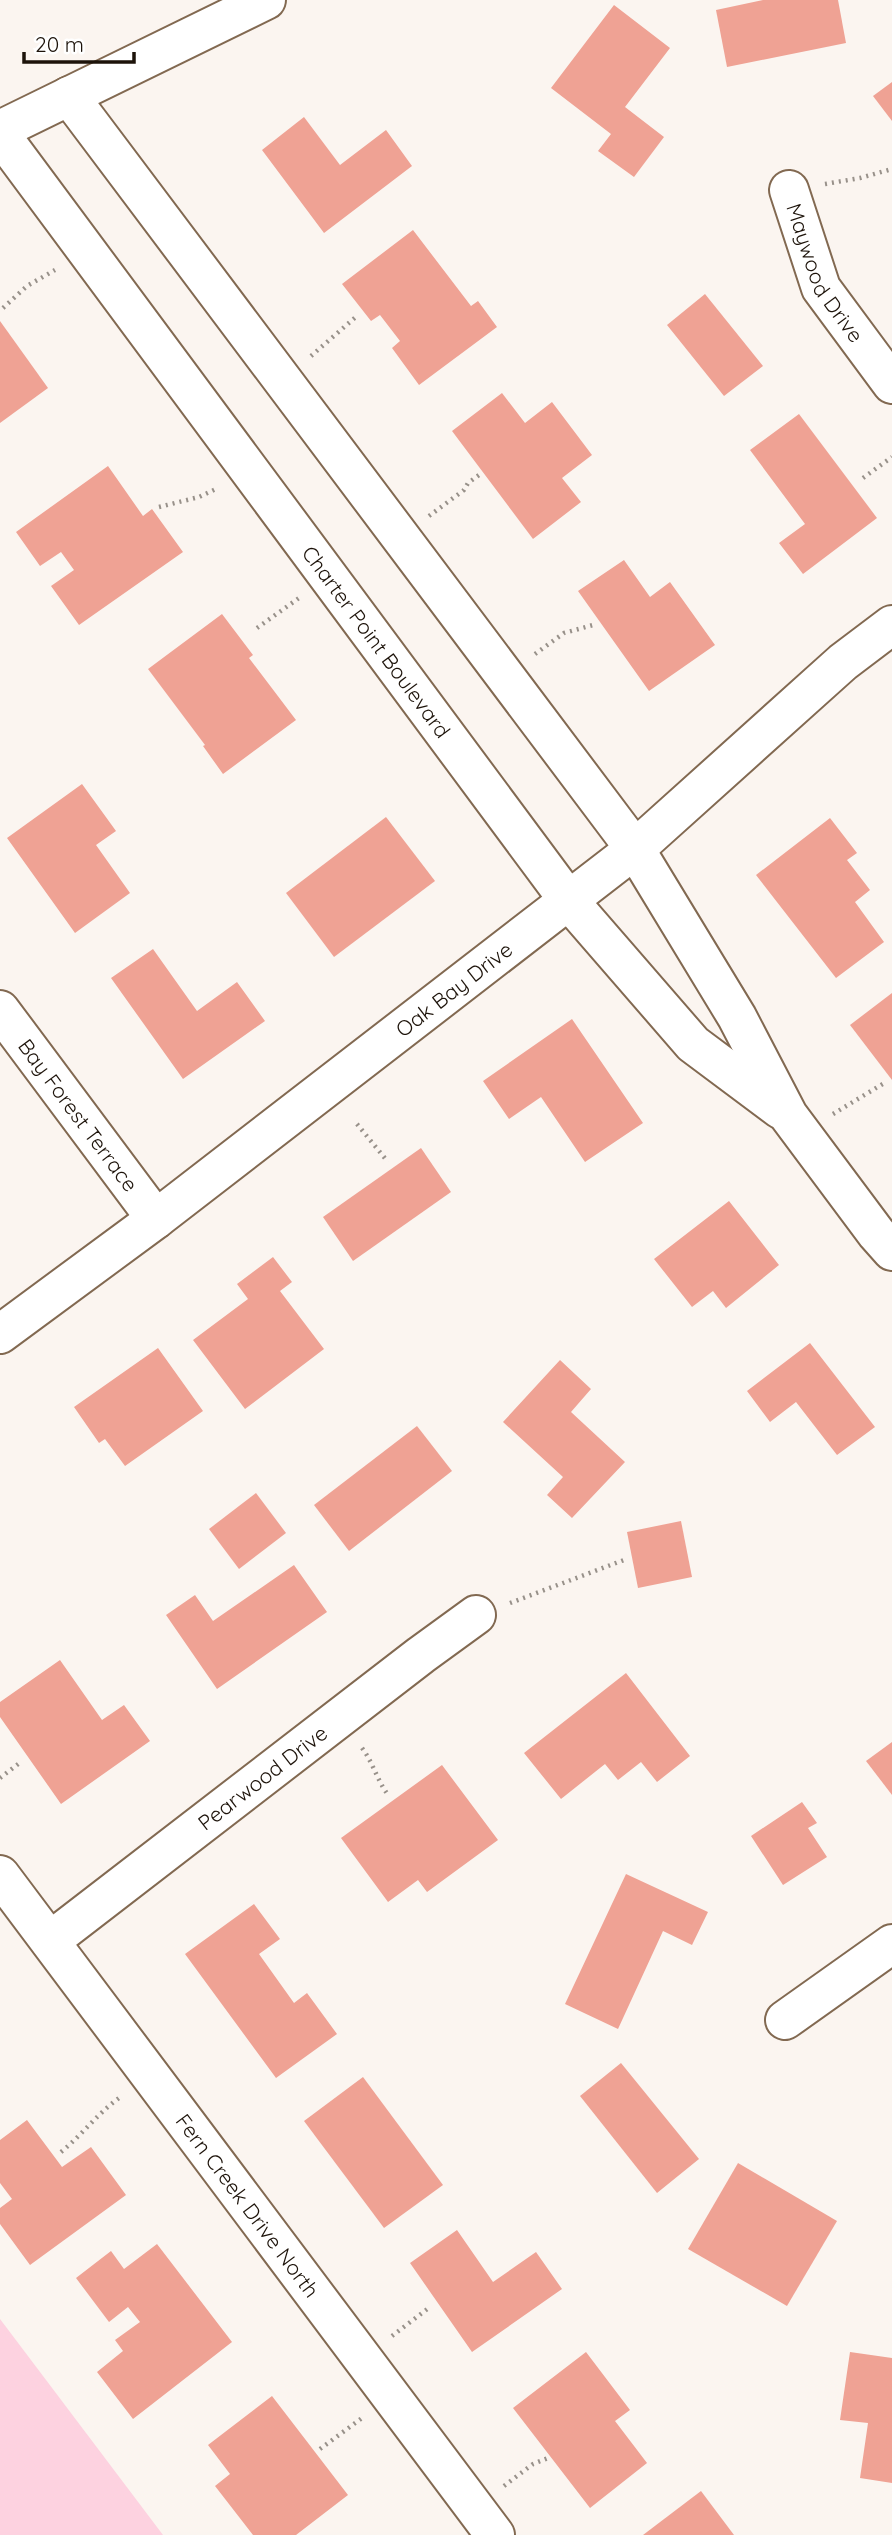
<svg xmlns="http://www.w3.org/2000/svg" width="892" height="2535" viewBox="0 0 892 2535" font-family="Quicksand,sans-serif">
<rect width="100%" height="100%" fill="#fbf5f0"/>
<path fill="#fdd2e0" d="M0,2319L163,2535H0Z"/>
<g fill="#efa294">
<path d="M763,0H838L846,43L727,67L716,10Z"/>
<path d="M614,5L670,48L625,107L664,137L634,177L598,151L611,134L551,88Z"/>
<path d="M892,82V121L873,96Z"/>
<path d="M304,117L340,165L386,130L412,166L324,233L262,150Z"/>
<path d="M413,230L471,306L478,301L497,327L419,385L392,348L400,341L380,315L371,321L342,284Z"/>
<path d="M705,294L763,366L724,396L667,325Z"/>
<path d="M0,321L48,388L0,423Z"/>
<path d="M502,393L525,423L552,402L592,455L562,478L581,502L533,539L452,431Z"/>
<path d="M799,414L877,518L803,574L779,543L805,524L750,450Z"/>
<path d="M108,466L143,516L152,509L183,552L79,625L51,586L74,570L61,552L40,566L16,532Z"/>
<path d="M624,560L650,597L670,582L715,645L649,691L578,591Z"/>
<path d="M222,614L253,655L249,658L296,720L223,774L203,746L205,745L148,669Z"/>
<path d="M82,784L116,831L96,845L130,893L75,933L7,838Z"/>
<path d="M386,817L435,881L334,957L286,893Z"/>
<path d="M830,818L857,853L847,860L870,890L855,902L884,942L836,978L756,875Z"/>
<path d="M153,949L197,1011L237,982L265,1021L183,1079L111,978Z"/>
<path d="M892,993V1080L850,1025Z"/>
<path d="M572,1019L643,1123L585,1162L541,1097L509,1119L483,1081Z"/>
<path d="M421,1148L451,1192L353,1261L323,1217Z"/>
<path d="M729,1201L779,1265L726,1308L713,1291L692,1307L654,1259Z"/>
<path d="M273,1257L292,1282L280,1291L324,1349L245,1409L193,1340L248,1299L237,1284Z"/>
<path d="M810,1343L875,1427L837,1455L796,1402L770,1422L747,1391Z"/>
<path d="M158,1348L203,1411L125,1466L105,1439L99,1443L74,1407Z"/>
<path d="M560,1360L591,1389L571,1412L625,1462L572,1518L547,1495L563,1477L503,1422Z"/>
<path d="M417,1426L452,1471L349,1551L314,1505Z"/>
<path d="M256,1493L286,1533L239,1569L209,1529Z"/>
<path d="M681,1521L692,1577L638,1588L627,1532Z"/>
<path d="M294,1565L327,1612L217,1689L166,1615L195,1595L213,1621Z"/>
<path d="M60,1660L102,1720L124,1705L150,1741L61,1804L0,1717V1702Z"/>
<path d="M626,1673L690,1756L657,1782L641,1762L618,1780L605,1764L561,1799L524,1753Z"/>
<path d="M892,1742V1795L866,1761Z"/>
<path d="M442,1765L498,1840L427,1892L418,1880L388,1902L341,1838Z"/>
<path d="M802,1802L817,1823L808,1828L827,1857L783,1885L751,1836Z"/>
<path d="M626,1874L708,1912L692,1945L663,1931L618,2029L565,2004Z"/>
<path d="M254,1904L280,1939L259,1954L294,2003L307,1993L337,2034L276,2078L185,1954Z"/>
<path d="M621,2063L699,2159L657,2193L580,2096Z"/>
<path d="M363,2077L443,2185L384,2228L304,2121Z"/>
<path d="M27,2120L62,2167L91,2147L126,2195L30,2265L0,2224V2208L12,2199L0,2183V2140Z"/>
<path d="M738,2163L837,2221L787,2306L688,2249Z"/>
<path d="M457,2230L493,2282L536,2252L562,2289L472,2352L410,2263Z"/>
<path d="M157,2244L232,2342L133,2419L97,2372L123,2351L115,2340L140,2322L128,2307L109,2322L76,2278L111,2251L124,2269Z"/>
<path d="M586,2352L630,2410L615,2421L647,2463L590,2508L513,2408Z"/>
<path d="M850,2352L892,2358V2483L860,2478L868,2423L840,2420Z"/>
<path d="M272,2396L348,2495L296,2535H253L215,2486L230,2474L208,2445Z"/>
<path d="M701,2491L734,2535H643Z"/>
</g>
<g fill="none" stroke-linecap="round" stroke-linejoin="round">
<g stroke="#826951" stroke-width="42">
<g id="street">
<path d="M69,96L635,849L737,1017L788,1115L876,1233L892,1251"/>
<path id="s1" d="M0,134L569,901L693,1044L780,1109"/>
<path id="s2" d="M789,190L821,288L892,384"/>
<path id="s3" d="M0,1010L156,1219"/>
<path id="s4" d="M0,1334L156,1219L635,849L843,662L892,625"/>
<path id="s5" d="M0,1875L495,2535"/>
<path id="s6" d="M50,1941L421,1655L476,1615"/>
<path d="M785,2020L892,1944"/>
</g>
</g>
<g stroke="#826951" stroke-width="42">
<path id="secondary" d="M0,130L266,0"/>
</g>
<g stroke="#98918a" stroke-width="4.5" stroke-dasharray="2 5" stroke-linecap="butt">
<path d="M825,184L860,178L892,169"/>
<path d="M3,308L27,286L55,270"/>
<path d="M311,356L358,315"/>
<path d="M863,478L892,457"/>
<path d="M159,507L199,497L218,488"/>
<path d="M429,516L464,490L468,483L479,475"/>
<path d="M257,628L299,598"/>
<path d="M535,654L564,633L593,625"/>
<path d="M833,1114L886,1082"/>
<path d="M357,1124L388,1162"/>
<path d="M510,1603L624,1560"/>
<path d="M362,1748C374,1764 377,1781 389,1796"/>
<path d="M0,1778L22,1761"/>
<path d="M61,2152C82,2135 97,2114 119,2098"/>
<path d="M392,2336L430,2307"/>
<path d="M320,2449L362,2418"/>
<path d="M504,2486L533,2464L548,2458"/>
</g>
<use href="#street" stroke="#fff" stroke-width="38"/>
<use href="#secondary" stroke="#fff" stroke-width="38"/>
</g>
<g text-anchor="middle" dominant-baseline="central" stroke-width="5" stroke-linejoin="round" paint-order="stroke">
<g font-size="21" fill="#1d130a" stroke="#fff">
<text stroke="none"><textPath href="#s2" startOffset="91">Maywood Drive</textPath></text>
<text stroke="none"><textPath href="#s1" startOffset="632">Charter Point Boulevard</textPath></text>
<text stroke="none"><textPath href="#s4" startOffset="570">Oak Bay Drive</textPath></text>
<text stroke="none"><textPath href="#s3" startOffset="131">Bay Forest Terrace</textPath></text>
<text stroke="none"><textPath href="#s6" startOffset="268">Pearwood Drive</textPath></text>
<text stroke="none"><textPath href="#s5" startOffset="413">Fern Creek Drive North</textPath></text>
</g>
</g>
<path d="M24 52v10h110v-10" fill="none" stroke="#1d130a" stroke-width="3.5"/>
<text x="35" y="52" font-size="21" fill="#1d130a" stroke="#ffffff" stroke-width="5" paint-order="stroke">20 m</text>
</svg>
